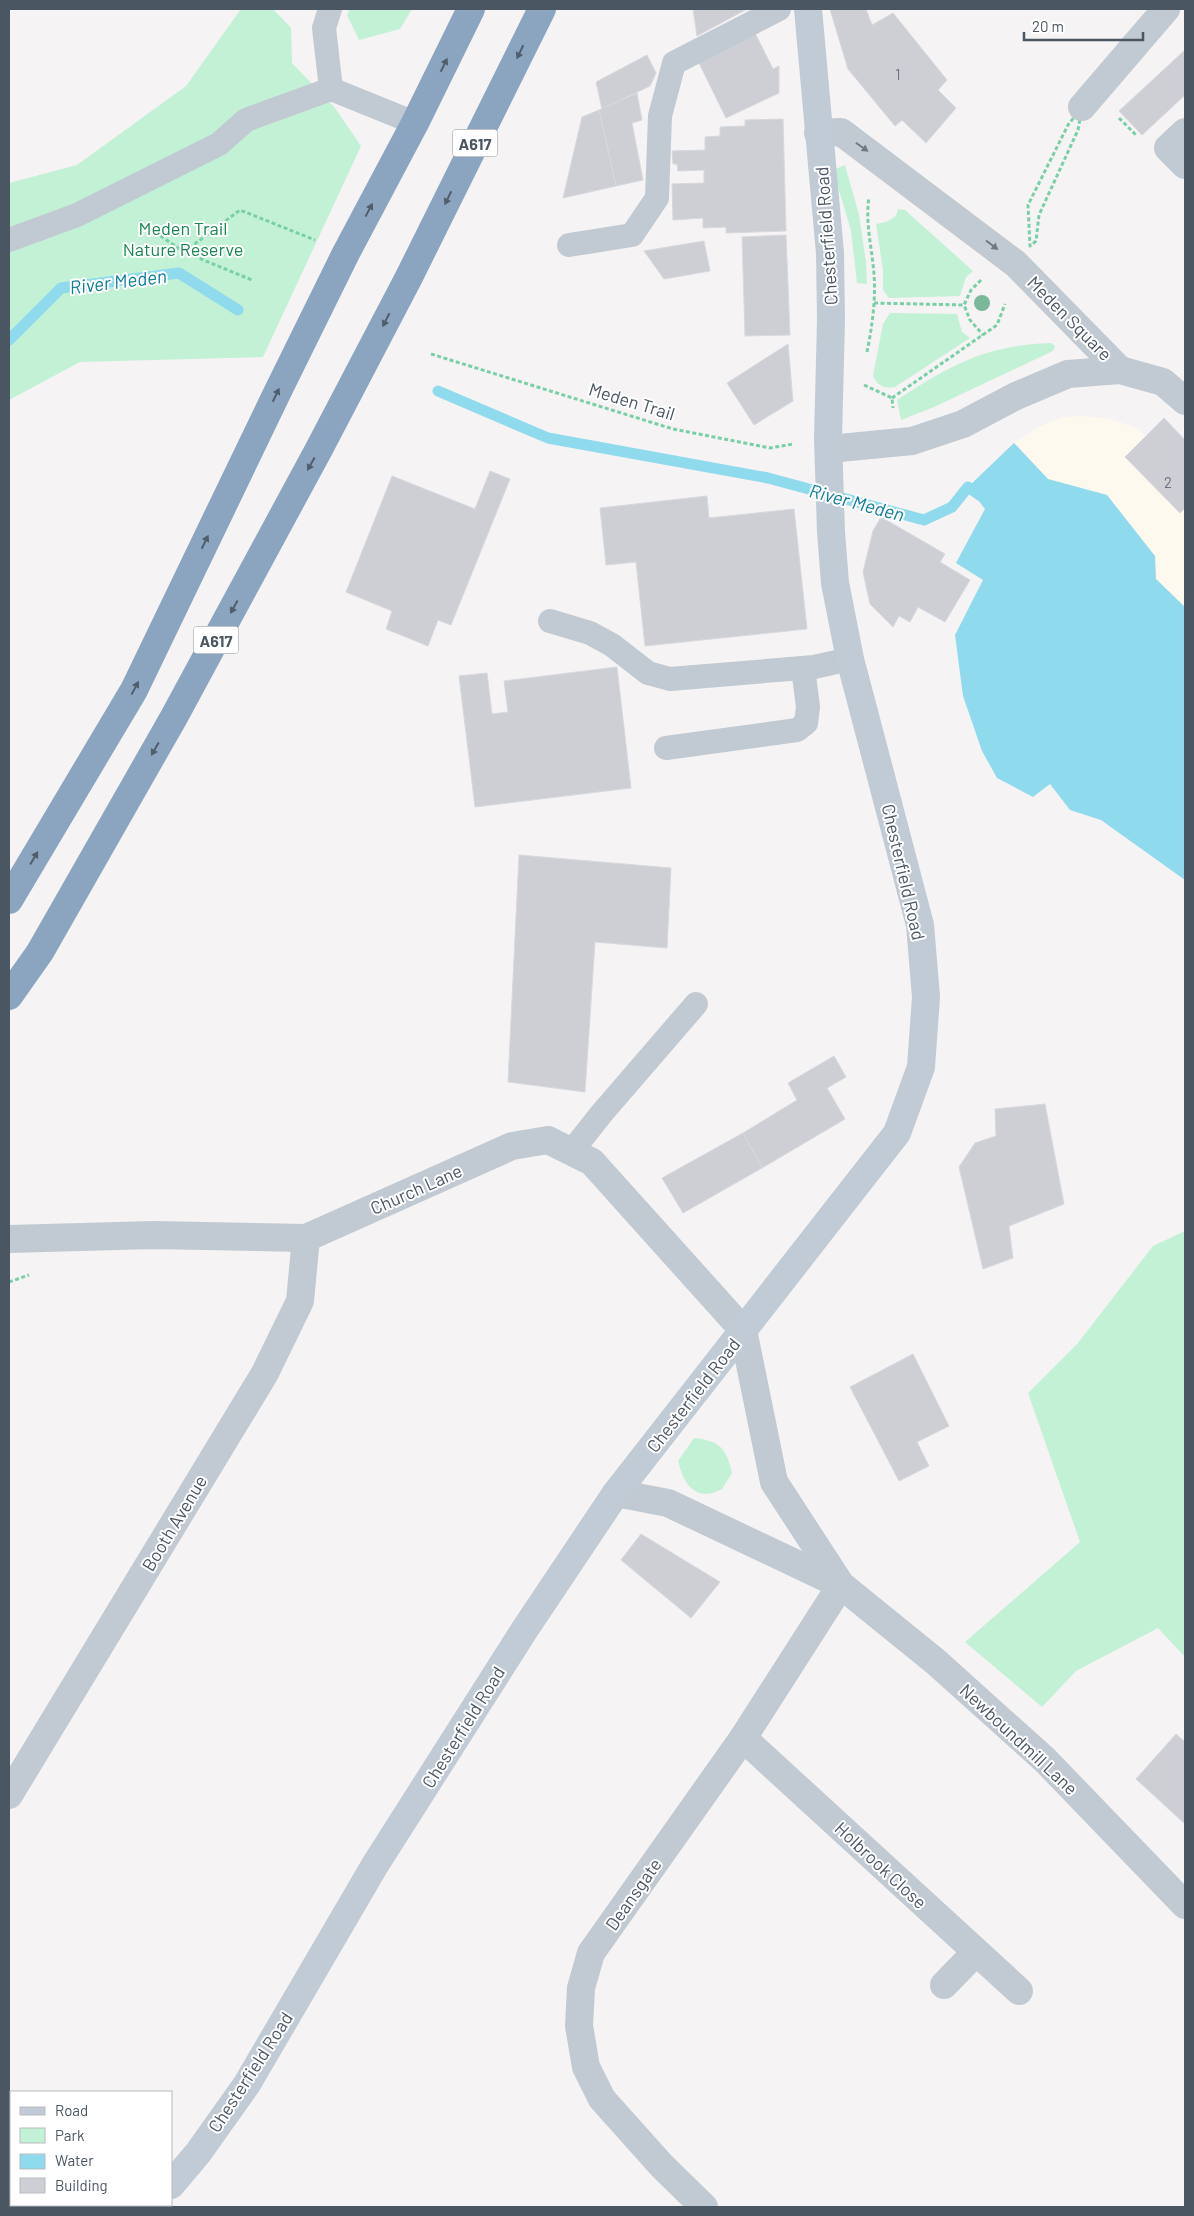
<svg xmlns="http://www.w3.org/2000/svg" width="1194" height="2216" viewBox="0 0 1194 2216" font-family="Barlow,sans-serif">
<rect width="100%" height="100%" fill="#f5f3f3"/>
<path fill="#fdf9ef" d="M1084,416L1109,419L1136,427L1145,436L1164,418L1185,440V607L1156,579L1155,556L1107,495L1048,479L1014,443L1038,427L1063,417Z"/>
<g fill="#c3f1d5">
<path d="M241,9H273L291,28L292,63L335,108L361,146L263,357L80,362L9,400V183L77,165L186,86Z"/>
<path d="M350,9H412L400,29L359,40L347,15Z"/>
<path d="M845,165L859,215L866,262L867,284L857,283L851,230L835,177L836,169Z"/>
<path d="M898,209L905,210L973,271L966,277L960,296L889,298L883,290V270L876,224L886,222L896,216Z"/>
<path d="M890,313L957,314L962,332L970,338L895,387C884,389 878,386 873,376L883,324Z"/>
<path d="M1051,343L1055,346L1053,351L934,407L901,420L897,400C950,365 986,345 1051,343Z"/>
<path d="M1185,1231V1657L1158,1628L1076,1671L1042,1707L965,1642L1080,1542L1028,1393L1078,1343L1153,1246Z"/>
<path d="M694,1438C720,1441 726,1448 732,1473L722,1489C718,1491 711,1494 707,1494C688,1494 682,1476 678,1461Z"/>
</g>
<path fill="#90daee" d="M1014,443L1048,479L1107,495L1155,556L1156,579L1185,607V880L1101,820L1070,810L1050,784L1033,797L997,778L982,751L963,696L955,635L983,580L956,563L985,509L968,487Z"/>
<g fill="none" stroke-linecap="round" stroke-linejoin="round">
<g stroke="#90daee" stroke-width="11">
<path d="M9,340L61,288L179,273L238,310"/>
<path d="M438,391L548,438L768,478L924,520L952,507L968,487L981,496"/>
</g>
</g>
<g fill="#cdcfd5" stroke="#d7d9de">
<path d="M693,9H747L697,36Z"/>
<path d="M830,9H866L872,25L893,13L947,80L938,90L956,108L926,143L902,120L895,126L848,69Z"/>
<path d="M754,31L773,69L779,66V93L726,118L697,59Z"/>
<path d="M1185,50V95L1142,135L1119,111Z"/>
<path d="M647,55L656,73L650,86L602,109L596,82Z"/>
<path d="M637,93L642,120L632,123L643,180L616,186L599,110Z"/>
<path d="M599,110L616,186L563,198L582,117Z"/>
<path d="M783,119L786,231L726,233V227L703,228V218L673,220L672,184L704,183V170L678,171L677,164H673L672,151L705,150V137L720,136V127L745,126V120Z"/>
<path d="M786,235L790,335L745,336L742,237Z"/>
<path d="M704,241L710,271L664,279L644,251Z"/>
<path d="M788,344L793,401L754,425L727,383Z"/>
<path d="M1164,418L1185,440V508L1180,513L1125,457Z"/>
<path d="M490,471L510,479L451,625L438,620L428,646L386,629L392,611L346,592L392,476L475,509Z"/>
<path d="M707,496L709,518L794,509L807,629L645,646L636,562L606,565L600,508Z"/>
<path d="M881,517L945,554L940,562L970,580L945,622L918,607L910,622L899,616L893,627L870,604L863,572L873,531Z"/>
<path d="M617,667L631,788L475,807L459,676L487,673L492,714L508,712L504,681Z"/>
<path d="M519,855L671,868L667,948L595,942L585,1092L508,1082Z"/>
<path d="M834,1056L846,1077L827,1088L845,1119L762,1168L743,1133L797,1100L788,1083Z"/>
<path d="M1045,1104L1064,1204L1009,1226L1013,1258L983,1269L959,1167L975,1143L996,1136L995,1109Z"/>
<path d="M743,1133L762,1168L683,1213L662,1178Z"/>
<path d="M913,1354L949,1426L917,1442L929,1466L899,1481L850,1387Z"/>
<path d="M641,1534L720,1582L691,1618L621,1560Z"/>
<path d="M1176,1734L1185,1742V1824L1136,1779Z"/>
</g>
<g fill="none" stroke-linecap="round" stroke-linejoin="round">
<g stroke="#7ad0a6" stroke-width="3" stroke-dasharray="4 2.5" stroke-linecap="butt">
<path d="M1082,107L1078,130L1039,215L1036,241L1030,246L1028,205L1068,125Z"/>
<path d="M1119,118L1136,135"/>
<path d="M139,221L184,252L252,280"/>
<path d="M184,252L240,210L315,240"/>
<path d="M981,280L971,290L964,305L970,320L983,335"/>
<path d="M874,303L964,305"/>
<path d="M867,352C872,327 876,300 874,274C872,248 865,223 869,197"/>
<path d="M431,354L673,429L770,448L793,444"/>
<path d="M864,385L892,398L893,408"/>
<path d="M892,398L997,325L1005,304"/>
<path d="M9,1282L29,1275"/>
</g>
<g stroke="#c1cad2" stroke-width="24">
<path d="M330,9L324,28L331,89"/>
<path d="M9,240L77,215L219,144L246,120L331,89L415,123"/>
<path d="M569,245L632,235L657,198L660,116L674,63L779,9"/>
<path d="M550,621L590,633L612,645L648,673L670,679L814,667L850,659"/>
<path d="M666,748L797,730L806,723L808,707L803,668"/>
<path d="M571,1152L602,1113L696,1004"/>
</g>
<g stroke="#c1cad2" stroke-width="28">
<path d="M1082,107L1166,9"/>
<path d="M1185,132L1168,148L1185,165"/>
<path d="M818,133L841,132L1016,264L1120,370"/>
<path d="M829,449L912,441L963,424L1016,396L1068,374L1120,370L1163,382L1185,401"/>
<path d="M9,1239L154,1235L306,1238L512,1146L548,1140L592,1162L743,1330L774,1482L841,1585L743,1738L591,1953L581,1988L579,2026L586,2067L602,2099L662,2166L704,2207"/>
<path d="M616,1493L668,1503L841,1585L936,1662L1045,1760L1185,1905"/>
<path d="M743,1738L1019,1991"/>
<path d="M9,1795L265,1373L300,1301L306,1238"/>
<path d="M944,1985L976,1952"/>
</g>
<g stroke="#c1cbd6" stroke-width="28">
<path d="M171,2185L198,2153L247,2084L375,1865L525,1629L616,1493L897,1133L921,1067L926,997L920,925L850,659L835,583L831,532L828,438L831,320L830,253L808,9"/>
<path d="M153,2207L155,2205"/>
</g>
<g stroke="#8ba5c1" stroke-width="28">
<path d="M9,900L134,690L278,391L346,253L415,123L471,9"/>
<path d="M9,996L40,952L174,717L319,449L409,277L542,9"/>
</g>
</g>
<circle fill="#7bb799" cx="982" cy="303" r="8"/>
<defs><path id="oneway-solid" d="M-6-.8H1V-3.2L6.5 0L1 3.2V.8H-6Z" transform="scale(1.25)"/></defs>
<g fill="#505e6b">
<use href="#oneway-solid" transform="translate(520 52) rotate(116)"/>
<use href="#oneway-solid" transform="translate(444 65) rotate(-64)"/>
<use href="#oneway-solid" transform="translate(448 198) rotate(116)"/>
<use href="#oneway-solid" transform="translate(369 210) rotate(-62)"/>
<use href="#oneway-solid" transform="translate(386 320) rotate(117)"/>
<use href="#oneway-solid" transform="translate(276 395) rotate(-64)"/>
<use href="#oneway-solid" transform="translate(311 464) rotate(119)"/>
<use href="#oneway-solid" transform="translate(205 542) rotate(-64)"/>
<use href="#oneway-solid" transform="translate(234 607) rotate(119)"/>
<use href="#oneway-solid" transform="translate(135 688) rotate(-62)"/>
<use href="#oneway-solid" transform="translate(155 749) rotate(120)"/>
<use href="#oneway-solid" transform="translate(34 858) rotate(-59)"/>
</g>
<g fill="#6e7983">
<use href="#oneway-solid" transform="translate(862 147) rotate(35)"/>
<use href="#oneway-solid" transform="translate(992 245) rotate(37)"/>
</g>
<g text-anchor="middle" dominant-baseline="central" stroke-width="4" stroke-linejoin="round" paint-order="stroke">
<g font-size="15" fill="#6b747e">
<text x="898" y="74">1</text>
<text x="1168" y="482">2</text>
</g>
<g fill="#fff" stroke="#808990" stroke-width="1">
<rect x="452.5" y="129.5" width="45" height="27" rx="4"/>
<rect x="193.5" y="626.5" width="45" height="27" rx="4"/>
</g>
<g font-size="16" font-weight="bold" fill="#4a5661">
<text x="475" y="143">A617</text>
<text x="216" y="640">A617</text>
</g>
<g font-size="18" fill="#17864f" stroke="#fff">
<text x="183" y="228">Meden Trail<tspan x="183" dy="21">Nature Reserve</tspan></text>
</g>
<g font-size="18" fill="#4a5661" stroke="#fff">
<text transform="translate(826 236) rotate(-94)">Chesterfield Road</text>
<text transform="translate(1070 318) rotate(45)">Meden Square</text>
<text transform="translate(632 401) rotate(17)">Meden Trail</text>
<text transform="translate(904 872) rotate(77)">Chesterfield Road</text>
<text transform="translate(416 1189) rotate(-24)">Church Lane</text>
<text transform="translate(693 1395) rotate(-52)">Chesterfield Road</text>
<text transform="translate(174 1523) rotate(-59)">Booth Avenue</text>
<text transform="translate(463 1727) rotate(-58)">Chesterfield Road</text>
<text transform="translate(1019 1739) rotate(43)">Newboundmill Lane</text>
<text transform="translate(881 1865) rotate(43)">Holbrook Close</text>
<text transform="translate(633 1894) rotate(-55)">Deansgate</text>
<text transform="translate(250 2072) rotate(-57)">Chesterfield Road</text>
</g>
<g font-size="19" font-style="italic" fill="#0c7c9b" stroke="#fff">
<text transform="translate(118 281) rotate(-7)">River Meden</text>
<text transform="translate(857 502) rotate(15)">River Meden</text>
</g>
</g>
<rect width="1194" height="2216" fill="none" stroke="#4a5661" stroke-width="20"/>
<rect x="10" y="2091" width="162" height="115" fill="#ffffff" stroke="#b7bbc0"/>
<rect x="20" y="2107" width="25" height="8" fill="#c1cbd6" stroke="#b7bbc0"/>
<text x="55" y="2116" font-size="15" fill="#4a5661">Road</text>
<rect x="20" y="2128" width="25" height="15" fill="#c3f1d5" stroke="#b7bbc0"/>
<text x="55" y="2141" font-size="15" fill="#4a5661">Park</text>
<rect x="20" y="2154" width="25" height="15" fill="#90daee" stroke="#b7bbc0"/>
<text x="55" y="2166" font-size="15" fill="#4a5661">Water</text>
<rect x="20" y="2178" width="25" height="15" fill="#cdcfd5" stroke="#b7bbc0"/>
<text x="55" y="2191" font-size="15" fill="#4a5661">Building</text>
<path d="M1024 32v8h119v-8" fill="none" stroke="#4a5661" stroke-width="2.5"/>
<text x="1032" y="32" font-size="15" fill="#4a5661" stroke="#ffffff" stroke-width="4" paint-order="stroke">20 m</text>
</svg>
